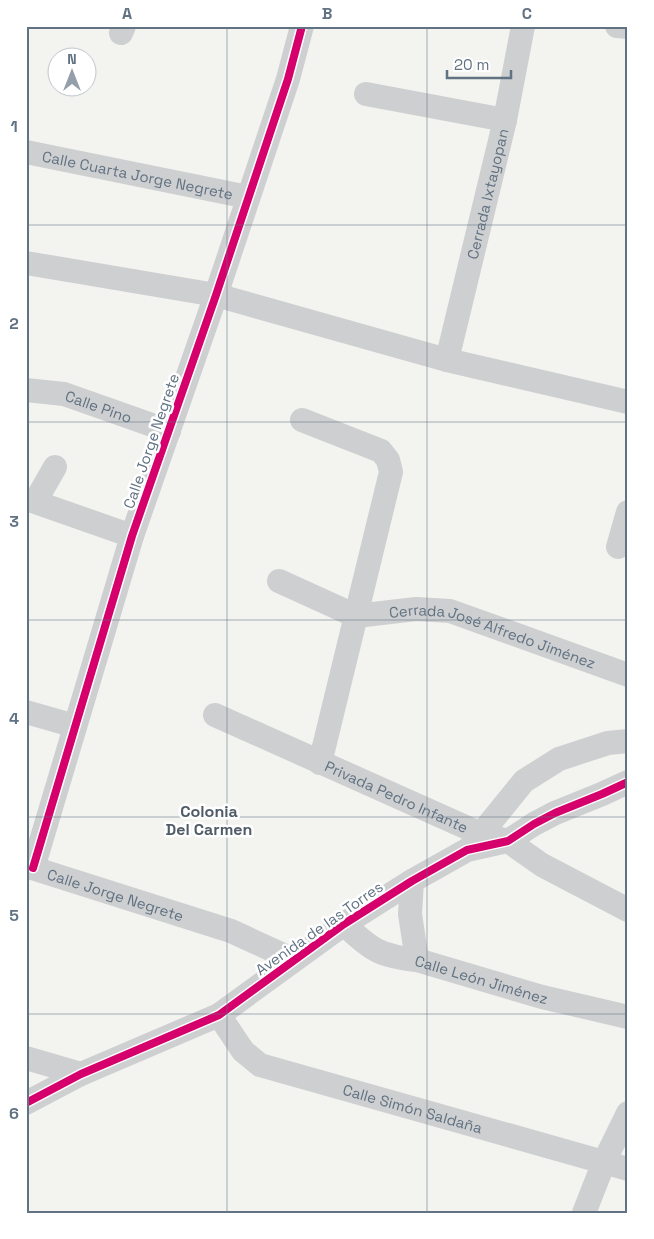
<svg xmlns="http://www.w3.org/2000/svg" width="654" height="1239" viewBox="0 0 654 1239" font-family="'Space Grotesk',sans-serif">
<rect width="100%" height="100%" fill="#f3f3f0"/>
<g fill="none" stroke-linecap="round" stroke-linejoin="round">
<g stroke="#cecfd0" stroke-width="24">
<path d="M617,26L628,27"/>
<path d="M121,33L124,26"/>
<path d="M366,94L505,120"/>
<path id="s1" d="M26,152L248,197"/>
<path d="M26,263L216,295L447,360L628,402"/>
<path id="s2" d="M447,360L505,120L523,26"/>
<path id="s3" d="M26,390L64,394L169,431"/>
<path d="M302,420L381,451L388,460L391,472L320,763"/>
<path d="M55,467L35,502L132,536"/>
<path d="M618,547L628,512"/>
<path d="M279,581L356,616"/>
<path id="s4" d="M356,616L416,609L450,611L628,675"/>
<path d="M26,712L75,726"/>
<path id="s5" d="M215,715L481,834L508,841L542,865L628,910"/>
<path d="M472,845L524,781L559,759L608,743L628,741"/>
<path id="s6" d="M26,866L231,931L294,960"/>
<path d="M33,868L132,536L216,295L288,79L302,26"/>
<path d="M412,881L410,914L417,960"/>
<path id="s7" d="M344,924C371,950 380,956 417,960L542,997L628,1017"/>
<path id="s8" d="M219,1015L243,1051L260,1065L628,1169"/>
<path d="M26,1058L81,1074"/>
<path d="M26,1103L81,1074L219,1015L344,924L412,881L467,850L508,841L534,824L555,813L602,794L628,782"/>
<path d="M584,1213L604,1162L628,1113"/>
</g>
<g stroke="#fff" stroke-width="11">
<g id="cycleway">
<path d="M33,868L132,536L216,295L288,79L302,26"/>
<path d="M26,1103L81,1074L219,1015L344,924L412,881L467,850L508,841L534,824L555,813L602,794L628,782"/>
</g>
</g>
<use href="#cycleway" stroke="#d6006c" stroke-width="8"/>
</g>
<path fill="none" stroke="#617283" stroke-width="1" stroke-opacity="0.55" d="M227,26V1213M427,26V1213M26,225H628M26,422H628M26,620H628M26,817H628M26,1014H628"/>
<g text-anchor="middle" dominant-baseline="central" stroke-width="5" stroke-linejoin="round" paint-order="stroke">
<g font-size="15" fill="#617283" stroke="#fff">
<text stroke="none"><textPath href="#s1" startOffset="114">Calle Cuarta Jorge Negrete</textPath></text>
<text stroke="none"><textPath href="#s2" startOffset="171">Cerrada Ixtayopan</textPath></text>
<text stroke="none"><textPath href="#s3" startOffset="75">Calle Pino</textPath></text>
<text transform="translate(151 441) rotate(-71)">Calle Jorge Negrete</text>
<text stroke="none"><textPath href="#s4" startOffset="141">Cerrada José Alfredo Jiménez</textPath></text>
<text stroke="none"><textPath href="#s5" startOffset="199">Privada Pedro Infante</textPath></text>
<text stroke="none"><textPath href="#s6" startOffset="94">Calle Jorge Negrete</textPath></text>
<text transform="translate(319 928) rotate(-35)">Avenida de las Torres</text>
<text stroke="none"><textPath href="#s7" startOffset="151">Calle León Jiménez</textPath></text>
<text stroke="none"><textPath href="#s8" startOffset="224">Calle Simón Saldaña</textPath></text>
</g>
<g font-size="16" font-weight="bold" fill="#4f5b67" stroke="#fff">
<text x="209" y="811">Colonia<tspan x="209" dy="18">Del Carmen</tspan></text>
</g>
</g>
<rect width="654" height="1239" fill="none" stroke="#ffffff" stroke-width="55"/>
<g transform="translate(72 72)"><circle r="24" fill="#ffffff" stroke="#c0c7cd"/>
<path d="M0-4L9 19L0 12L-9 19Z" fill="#949fa9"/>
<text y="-8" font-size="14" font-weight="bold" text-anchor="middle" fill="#617283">N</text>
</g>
<path d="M447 70v8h64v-8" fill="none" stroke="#617283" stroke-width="2.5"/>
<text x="454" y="70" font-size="15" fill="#617283" stroke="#ffffff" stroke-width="4" paint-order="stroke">20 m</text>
<rect x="28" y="28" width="598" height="1184" fill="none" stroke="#617283" stroke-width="2"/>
<g font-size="16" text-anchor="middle" font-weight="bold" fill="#617283">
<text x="127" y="19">A</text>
<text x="327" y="19">B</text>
<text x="527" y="19">C</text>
<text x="14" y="132">1</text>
<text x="14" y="329">2</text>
<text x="14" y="527">3</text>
<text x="14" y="724">4</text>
<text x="14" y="921">5</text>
<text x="14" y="1119">6</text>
</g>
</svg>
